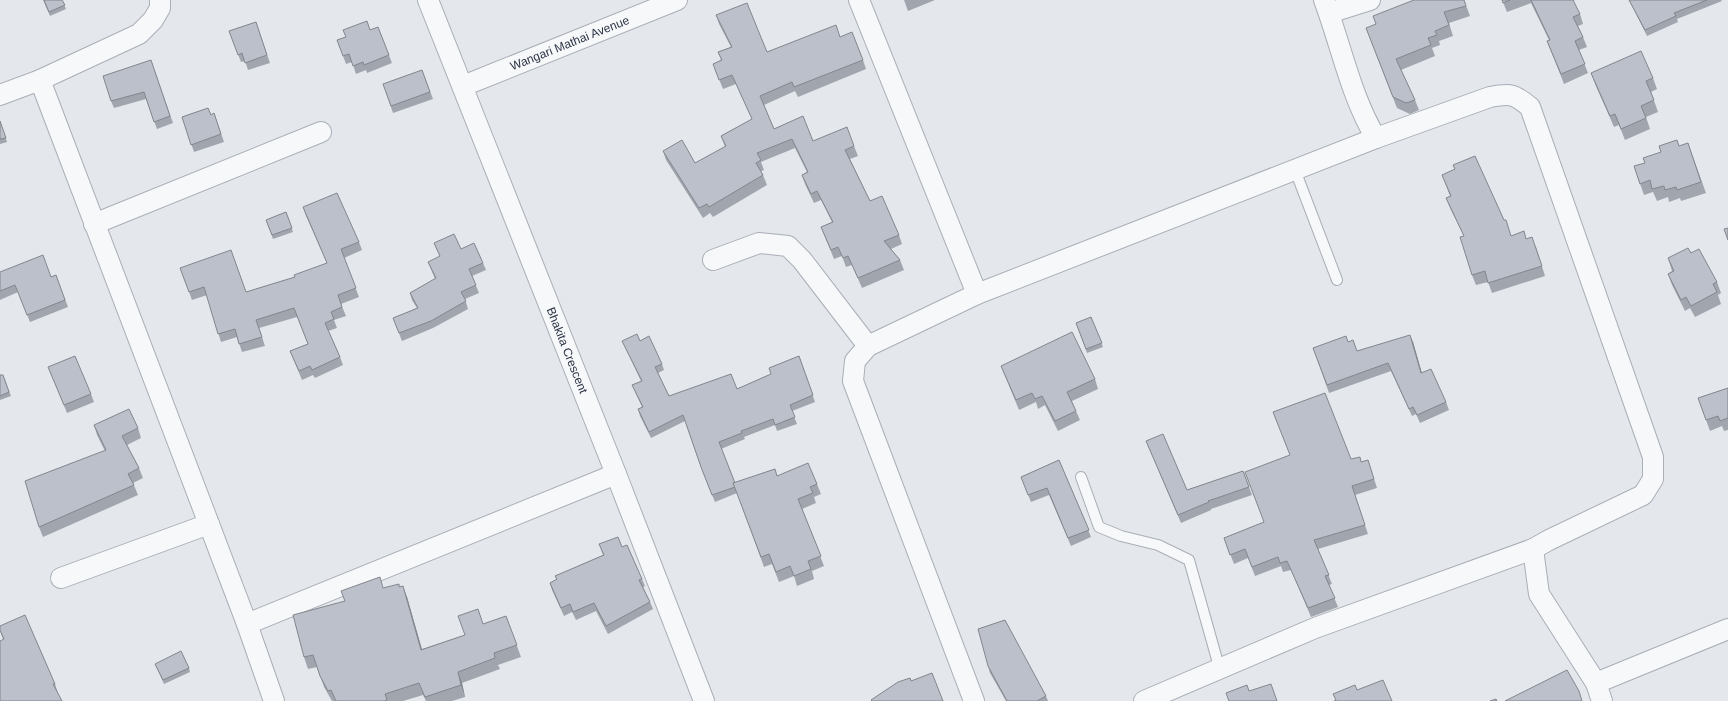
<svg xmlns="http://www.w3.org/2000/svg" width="1728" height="701" viewBox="0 0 1728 701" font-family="Arial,sans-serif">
<rect width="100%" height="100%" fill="#e4e7ec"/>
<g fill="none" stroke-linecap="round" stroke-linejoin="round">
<g stroke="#a9aeb7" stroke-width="12">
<g id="lane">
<path d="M1295,170L1337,280"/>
<path d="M1081,477L1099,527L1121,536L1158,545L1189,560L1220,670"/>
</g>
</g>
<g stroke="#a9aeb7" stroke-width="22">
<g id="street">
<path id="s1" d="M428,0L616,474L704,701"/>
<path d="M859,0L977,294"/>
<path d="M1324,0C1341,45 1351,97 1376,138L1490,97C1511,93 1514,94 1530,107L1653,457V479L1643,495L1549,540L1533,549L1539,594L1596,683"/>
<path d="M1329,13L1370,0"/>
<path d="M40,80L139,34L153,20L160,8V0"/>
<path id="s2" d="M463,86L677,0"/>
<path d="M0,95L40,80L247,624L274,701"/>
<path d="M94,224L321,132"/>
<path d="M713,260L759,243L788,246L802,260L868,346"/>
<path d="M61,578L209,524"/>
<path d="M247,624L616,474"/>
<path d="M974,701L853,381L855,361L868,346L977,294L1376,138"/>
<path d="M1144,701L1315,628L1533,549"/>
<path d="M1602,701L1596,683L1728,629"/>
</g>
</g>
<use href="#lane" stroke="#f7f8fa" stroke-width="10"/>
<use href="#street" stroke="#f7f8fa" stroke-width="20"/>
</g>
<g fill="#a1a5ae">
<path d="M43,0H62L66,9L50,16Z"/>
<path d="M904,0H935L908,11Z"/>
<path d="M1464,0L1470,16L1449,23L1453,36L1439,41L1440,45L1432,48L1435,56L1401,70L1415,100L1419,110L1410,114L1397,108L1366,28Z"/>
<path d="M1502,0H1575L1573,1L1580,14L1583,24L1578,26L1583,37L1587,47L1579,50L1588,73L1564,84L1547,41L1549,40L1531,3L1507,12Z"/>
<path d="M1629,0H1721L1722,1L1677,19L1678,22L1647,36Z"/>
<path d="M716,15L767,52L840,37L863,60L866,69L798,97L795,91L764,105L774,129L813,141L854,146L858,156L850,159L870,201L899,235L902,244L891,249L900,260L904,270L862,288L852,265L846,267L842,256L834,259L821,227L832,222L821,200L814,203L805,184L802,175L807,172L795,148L761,162L764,170L761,171L763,175L767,185L713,217L710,213L703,218L666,160L663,151L695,163L725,147L721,136L752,119L736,84L723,89L713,64L721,60L718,52L731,47L719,24Z"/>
<path d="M256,22L270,63L248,70L245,61L241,62L229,31Z"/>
<path d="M378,27L392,63L367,73L366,70L356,74L352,62L346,64L337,40Z"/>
<path d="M151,60L173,123L157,129L146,99L114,108L111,101Z"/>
<path d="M422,70L433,99L393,113L383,84Z"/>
<path d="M1591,73L1653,78L1657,89L1651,92L1658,112L1646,117L1650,129L1625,140L1619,125L1614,127L1595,84Z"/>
<path d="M208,108L211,115L214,113L224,142L194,152L182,117Z"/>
<path d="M0,121L7,142L0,144Z"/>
<path d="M1688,143L1706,193L1681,201L1680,198L1669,202L1668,197L1657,201L1653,192L1644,195L1634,166L1645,163L1679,146Z"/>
<path d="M1453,165L1504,220L1511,236L1527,239L1536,247L1545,276L1492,293L1488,282L1476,285L1472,275L1464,236L1450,208L1446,198L1450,196L1442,175L1455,170Z"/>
<path d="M303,207L359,242L362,250L344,258L359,297L341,304L346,316L334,320L337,328L328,331L340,357L343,365L315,378L313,375L302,380L290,351L308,344L297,317L259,328L265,346L242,352L237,337L221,342L207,295L192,300L180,268L246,292L295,277L327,263L306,216Z"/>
<path d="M286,212L293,232L273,239L266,220Z"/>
<path d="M434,243L461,249L483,263L486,270L472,276L479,293L465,299L468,309L433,328L402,341L393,318L417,308L412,300L410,293L435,279L428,262L440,257Z"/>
<path d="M1691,253L1717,282L1721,293L1718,295L1721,304L1695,317L1690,308L1685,311L1672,285L1668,274L1672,271L1668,258Z"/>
<path d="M0,272L51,277L56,275L68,307L30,322L18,292L0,300Z"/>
<path d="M1091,317L1103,347L1087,353L1076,323Z"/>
<path d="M622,341H640L662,364L664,370L658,373L669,396L737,389L771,374L799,356L815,402L792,411L797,424L777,431L775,425L744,437L745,439L721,449L735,483L775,469L777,476L817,484L821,494L814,497L816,503L802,509L824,566L812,571L814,579L797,586L794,576L779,582L772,564L764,567L737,493L715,502L703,473L685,421L651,438L640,416L638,409L642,407L632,385L641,381L625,347Z"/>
<path d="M1349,342L1357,351L1413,342L1422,373L1446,402L1449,410L1420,423L1416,414L1412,416L1391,371L1329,393L1313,348Z"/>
<path d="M1001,366L1095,379L1098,389L1072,401L1076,411L1080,420L1058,431L1045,405L1038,409L1036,402L1019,410L1005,376Z"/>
<path d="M48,367L91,394L94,402L67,413Z"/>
<path d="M0,375H3L11,396L0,400Z"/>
<path d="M1728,388V430L1724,431L1722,426L1710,431L1698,398Z"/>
<path d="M94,425L138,428L141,438L127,445L139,468L143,478L133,483L138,495L43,537L39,527L105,451L97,435Z"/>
<path d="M1146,441L1187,490L1243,471L1252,495L1211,509V510L1181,523Z"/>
<path d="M1351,459L1362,462L1368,460L1377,488L1355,495L1368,534L1318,549L1332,584L1329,585L1338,607L1311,617L1291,570L1283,572L1281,566L1255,576L1248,558L1234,564L1224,538L1264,522Z"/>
<path d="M1059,460L1091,537L1071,546L1049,495L1031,502L1021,477Z"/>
<path d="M599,544L622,547L642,579L645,586L643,587L650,602L653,609L608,634L596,611L576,620L572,612L564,616L552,590L550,583L557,580L555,576L603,555Z"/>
<path d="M400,587L407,597L422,649L465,635L483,624L506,616L521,657L498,665L500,669L462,683L465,697L452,701H426L423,695L403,701H332L324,687L317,667L308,669L304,657L344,601L384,588Z"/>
<path d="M0,631L55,684L58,693L3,639Z"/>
<path d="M155,664L189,668L190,672L164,684Z"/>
<path d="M988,666L1046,696L1048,701H1006L990,673Z"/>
</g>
<g fill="#83868d">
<path d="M1410,335L1413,342L1424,381L1421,373Z"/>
<path d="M403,586L407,597L425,661L421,650Z"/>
<path d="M458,672L462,683L465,697L461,685Z"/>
</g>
<g fill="#bbc0ca" stroke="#83868d">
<path d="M44,0H62L65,5L49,12Z"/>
<path d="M1414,0H1464L1466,6L1444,12L1449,25L1435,31L1437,35L1428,38L1431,45L1396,59L1415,100L1406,103L1393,97L1366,28L1376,24L1373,16Z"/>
<path d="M1502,0H1510L1503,3Z"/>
<path d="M1531,0H1573L1580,14L1573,17L1583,37L1575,41L1585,64L1561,74L1547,41L1550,40Z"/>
<path d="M1629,0H1707L1674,13L1676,16L1645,30Z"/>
<path d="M747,3L767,52L836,25L840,37L852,32L863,60L794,87L792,82L760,96L774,129L803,116L813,141L847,127L854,146L845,150L870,201L882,196L899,235L884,241L900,260L858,278L848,256L843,258L838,247L831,250L821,227L833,222L817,191L811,194L802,175L808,172L792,139L757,153L761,160L756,163L763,175L709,207L707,204L699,208L663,151L682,140L695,163L726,146L721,136L752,119L732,75L719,80L713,64L722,60L718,52L732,47L716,15Z"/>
<path d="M367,21L370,30L378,27L389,55L364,65L363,62L353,66L349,54L343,56L337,40L346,37L343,30Z"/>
<path d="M256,22L267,55L245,63L242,53L238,55L229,31Z"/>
<path d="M1641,51L1653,78L1646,81L1654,100L1641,106L1646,118L1621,129L1615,114L1610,116L1591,73Z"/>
<path d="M151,60L170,116L154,122L144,92L111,101L103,76Z"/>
<path d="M422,70L430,92L391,106L383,84Z"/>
<path d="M208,108L211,115L214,113L221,134L191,145L182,117Z"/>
<path d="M0,121L6,138L0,139Z"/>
<path d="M1677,140L1679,146L1688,143L1701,182L1677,190L1676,187L1665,190L1664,186L1652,189L1650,180L1640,184L1634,166L1645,163L1643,158L1661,152L1659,146Z"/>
<path d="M1475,156L1504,220H1506L1511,236L1524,231L1526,239L1532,237L1542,266L1488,283L1485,271L1472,275L1460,237L1464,236L1446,198L1451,196L1442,175L1455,169L1453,165Z"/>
<path d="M337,193L359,242L341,249L356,288L338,295L342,307L331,312L334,319L325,323L340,357L312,370L310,366L299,371L290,351L308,344L294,308L256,320L262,337L239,344L235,329L218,334L204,287L189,292L180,268L231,250L246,292L295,277L294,275L327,263L303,207Z"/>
<path d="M286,212L292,228L272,235L266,220Z"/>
<path d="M1728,228V240L1724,229Z"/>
<path d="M454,234L461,249L474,243L483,263L469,269L476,285L461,292L466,301L431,321L399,333L393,318L418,308L410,293L436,278L428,262L440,256L434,243Z"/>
<path d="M1688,248L1691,253L1699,249L1717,282L1713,284L1717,292L1691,306L1686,297L1681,300L1668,274L1674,271L1668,258Z"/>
<path d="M43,255L51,277L56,275L65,300L27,315L15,285L0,291V272Z"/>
<path d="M1091,317L1102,343L1086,349L1076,323Z"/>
<path d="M1072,332L1095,379L1067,392L1076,411L1055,421L1042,396L1035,399L1032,393L1016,400L1001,366Z"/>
<path d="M637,334L640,341L649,336L662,364L655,367L669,396L731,374L737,389L771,374L769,368L799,356L813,395L790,405L795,417L775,425L773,419L741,431L742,433L719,442L735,483H733L735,487L712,495L701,467L683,415L649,432L638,409L643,407L632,385L642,381L622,341Z"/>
<path d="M1410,335L1421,373L1431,369L1446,402L1417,415L1413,407L1409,409L1388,363L1327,385L1313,348L1346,336L1348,342L1353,340L1357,351Z"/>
<path d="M75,356L91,394L64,405L48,367Z"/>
<path d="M0,375H3L9,392L0,396Z"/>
<path d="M1728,388V418L1720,421L1718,416L1706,420L1698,398Z"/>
<path d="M1325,393L1351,459L1360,457L1361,462L1368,460L1374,479L1352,486L1365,525L1314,540L1329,575L1325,576L1335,598L1308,608L1287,561L1280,563L1278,557L1252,567L1245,549L1230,555L1224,538L1264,522L1245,472L1290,455L1273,412Z"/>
<path d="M129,409L138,428L122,436L139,468L128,474L134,485L39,527L25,481L106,450L94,425Z"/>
<path d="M1163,434L1187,490L1243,471L1249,487L1208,501L1209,502L1178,515L1146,441Z"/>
<path d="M1059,460L1089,530L1068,538L1047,488L1028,495L1021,477Z"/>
<path d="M808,463L817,484L810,487L813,493L798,499L821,556L808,561L811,569L794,576L790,566L776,572L769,554L761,557L733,483L775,469L777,476Z"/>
<path d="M618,537L622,547L627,545L642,579L639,580L650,602L606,626L594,603L573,612L570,604L561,608L550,583L557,579L555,576L604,555L599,544Z"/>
<path d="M380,577L383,588L399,584V587L403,586L421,650L465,635L458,616L478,609L483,624L506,616L517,645L494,653L495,658L458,672L461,685L425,697L419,683L385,694L387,700L384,701H336L331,690L328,691L320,676L313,655L304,657L293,615L345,601L341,591Z"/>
<path d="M25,615L55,684H53L62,701H0V641L4,639L0,630V626Z"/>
<path d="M1005,620L1046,696L1037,701H1007L988,666L978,629Z"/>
<path d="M181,651L189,668L163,680L155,664Z"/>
<path d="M1567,670L1579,691L1582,701H1505Z"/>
<path d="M932,673L943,701H872L871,700L898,682L910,678L911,681Z"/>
<path d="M1383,680L1392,701H1334L1336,700L1333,694L1355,685L1357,690Z"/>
<path d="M1271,684L1277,701H1229L1226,693L1247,685L1249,691Z"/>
<path d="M1496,699L1497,701H1490Z"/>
</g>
<g text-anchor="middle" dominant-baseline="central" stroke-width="3" stroke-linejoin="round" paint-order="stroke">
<g font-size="12" fill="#2b3445" stroke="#f4f6f9">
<text stroke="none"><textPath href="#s2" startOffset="115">Wangari Mathai Avenue</textPath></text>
<text stroke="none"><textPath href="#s1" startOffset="377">Bhakita Crescent</textPath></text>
</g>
</g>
</svg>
